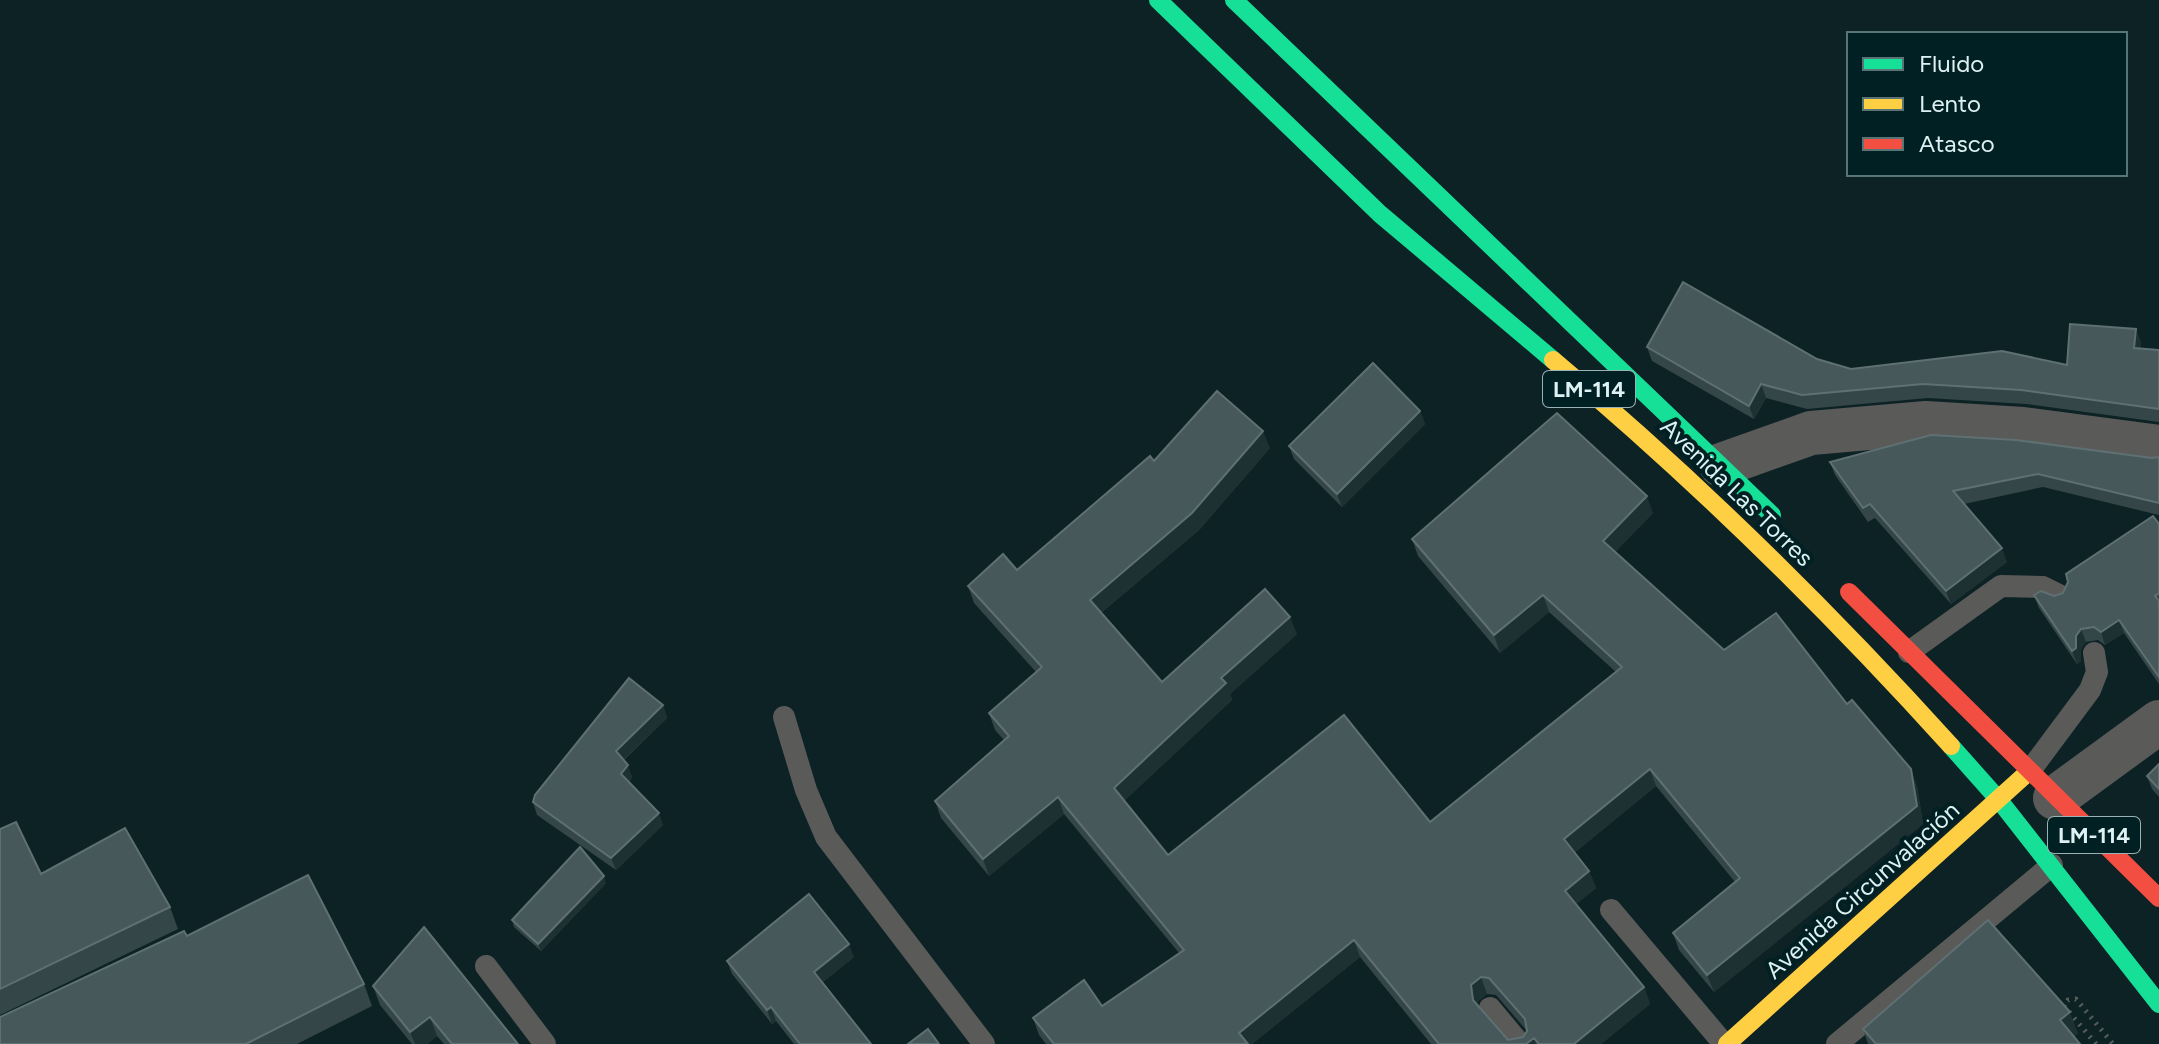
<svg xmlns="http://www.w3.org/2000/svg" width="2159" height="1044" viewBox="0 0 2159 1044" font-family="Figtree,sans-serif">
<rect width="100%" height="100%" fill="#0d2224"/>
<g fill="none" stroke-linecap="round" stroke-linejoin="round">
<path stroke="#585c5c" stroke-width="5" stroke-dasharray="2 6" stroke-linecap="butt" d="M2096,1044L2064,1006L2068,1000L2076,999L2113,1044"/>
<g stroke="#5a5a59" stroke-width="22">
<path d="M1909,652L2001,586L2043,587L2059,595"/>
<path d="M784,717L806,790L826,837L984,1044"/>
<path d="M2029,772L2090,690L2097,672L2094,653"/>
<path d="M1611,910L1724,1044"/>
<path d="M486,966L545,1044"/>
<path d="M1490,1008L1520,1044"/>
<path d="M1837,1044L2052,865"/>
</g>
<g stroke="#5a5a59" stroke-width="44">
<path d="M1721,465L1811,433L1926,423L2023,429L2159,447"/>
<path d="M2055,798L2159,722"/>
</g>
<g stroke="#16e098" stroke-width="18">
<path d="M1158,0L1380,214L1553,360"/>
<path d="M1234,0L1772,515"/>
<path d="M1951,746L1999,800L2159,1004"/>
</g>
<g stroke="#ffcf43" stroke-width="18">
<path d="M1553,360C1695,479 1826,608 1951,746"/>
<path d="M1727,1044L2025,775"/>
</g>
<path stroke="#f24e42" stroke-width="18" d="M1849,592L2159,898"/>
</g>
<g fill="#344648" fill-rule="evenodd">
<path d="M2141,342L2140,349L2159,350V422L2026,404L1928,398L1807,409L1766,398L1754,419L1652,361L1647,347L1817,359L1851,369L2067,365Z"/>
<path d="M1420,411L1425,424L1342,507L1294,459L1289,446Z"/>
<path d="M1270,448L1199,530L1101,613L1162,682L1297,634L1230,694L1232,700L1124,801L1168,855L1430,822L1616,672L1549,612L1500,653L1418,556L1412,539L1653,513L1615,552L1724,650L1847,704L1917,786L1923,824L1714,992L1679,950L1673,933L1735,882L1656,786L1574,853L1589,871L1596,888L1576,904L1644,987L1650,1004L1601,1044H1431L1360,957L1252,1044H1046L1039,1035L1033,1018L1102,1006L1179,953L1064,814L989,876L941,818L935,801L1004,740L995,730L989,713L1036,672L974,603L968,586L1017,570L1154,461ZM1487,994L1496,995L1527,1031L1523,1037L1508,1040L1478,1005L1477,1002Z"/>
<path d="M2159,457V515L2043,487L1964,504L2007,562L1951,604L1875,518L1868,522L1835,475L1830,462L2152,458Z"/>
<path d="M2159,524V684L2124,633L2105,645L2098,640L2086,642L2081,649V661L2077,664L2039,608L2034,595L2054,596L2063,593L2068,582Z"/>
<path d="M663,705L667,718L624,760L632,777L629,782L663,825L616,870L537,815L533,802Z"/>
<path d="M2159,764V797L2152,789L2147,776Z"/>
<path d="M0,829L41,874L170,907L178,929L0,1015Z"/>
<path d="M606,883L541,951L514,927L512,920Z"/>
<path d="M187,936L364,984L372,1006L297,1044H0Z"/>
<path d="M854,957L823,982L871,1044H794L776,1021L772,1024L732,974L727,961Z"/>
<path d="M373,986L518,1044H444L437,1036L427,1044H412L380,1005Z"/>
<path d="M1863,1029L2078,1033L2074,1037L2080,1044H1868Z"/>
</g>
<g fill="#1d3032">
<path d="M2136,329L2141,342L2139,362L2134,348Z"/>
<path d="M1761,384L1766,398L1754,419L1749,406Z"/>
<path d="M1420,411L1425,424L1342,507L1337,494Z"/>
<path d="M1263,431L1270,448L1199,530L1096,617L1090,600Z"/>
<path d="M1647,496L1653,513L1609,558L1603,541Z"/>
<path d="M2002,548L2007,562L1951,604L1946,591Z"/>
<path d="M1543,595L1549,612L1500,653L1494,635Z"/>
<path d="M1290,617L1297,634L1230,694L1232,700L1120,805L1114,788L1221,678Z"/>
<path d="M2119,620L2124,633L2105,645L2101,632Z"/>
<path d="M2081,629L2086,642L2081,649V661L2077,664L2072,651L2076,636Z"/>
<path d="M663,705L667,718L620,763L616,751Z"/>
<path d="M628,765L632,777L626,786L621,774Z"/>
<path d="M1650,769L1656,786L1570,856L1564,839Z"/>
<path d="M1911,769L1917,786L1923,824L1714,992L1707,975Z"/>
<path d="M1058,797L1064,814L989,876L983,859Z"/>
<path d="M659,813L663,825L616,870L611,858Z"/>
<path d="M1589,871L1596,888L1571,908L1565,891Z"/>
<path d="M604,876L606,883L541,951L538,944Z"/>
<path d="M1354,940L1360,957L1252,1044H1243L1239,1033Z"/>
<path d="M849,944L854,957L819,985L814,972Z"/>
<path d="M1481,977L1487,994L1477,1002L1479,1017L1473,1000L1471,985Z"/>
<path d="M1644,987L1650,1004L1601,1044H1574Z"/>
<path d="M771,1007L776,1021L772,1024L767,1010Z"/>
<path d="M2070,1012L2078,1033L2068,1041L2060,1020Z"/>
<path d="M430,1017L437,1036L427,1044H415L410,1032Z"/>
<path d="M1534,1038L1536,1044H1526Z"/>
</g>
<g fill="#46585a" stroke="#5e7072" stroke-width="2" fill-rule="evenodd">
<path d="M1683,282L1817,359L1851,369L2002,351L2067,365L2070,324L2136,329L2134,348L2159,350V409L2021,390L1923,384L1802,395L1761,384L1749,406L1647,347Z"/>
<path d="M1373,363L1420,411L1337,494L1289,446Z"/>
<path d="M1217,391L1263,431L1192,513L1090,600L1162,682L1265,589L1290,617L1221,678L1226,683L1114,788L1168,855L1344,715L1430,822L1622,667L1543,595L1494,635L1412,539L1557,413L1647,496L1603,541L1724,650L1776,613L1847,704L1852,700L1911,769L1917,806L1707,975L1673,933L1740,878L1650,769L1564,839L1589,871L1565,891L1644,987L1574,1044H1539L1534,1038L1526,1044H1439L1354,940L1239,1033L1248,1044H1054L1033,1018L1084,980L1102,1006L1184,950L1058,797L983,859L935,801L1009,736L989,713L1042,667L968,586L1003,554L1017,570L1150,456L1154,461ZM1481,977L1489,978L1525,1019L1527,1031L1523,1037L1508,1040L1473,1000L1471,985Z"/>
<path d="M1931,435L2016,440L2152,458L2159,457V503L2038,474L1953,491L2002,548L1946,591L1870,504L1863,508L1830,462Z"/>
<path d="M2153,516L2159,524V593L2155,596L2159,601V677L2119,620L2101,632L2094,627L2081,629L2076,636V648L2072,651L2034,595L2041,591L2054,596L2063,593L2068,582L2066,574Z"/>
<path d="M629,678L663,705L616,751L628,765L621,774L659,813L611,858L533,802L535,795Z"/>
<path d="M2159,764V789L2147,776Z"/>
<path d="M16,822L41,874L125,828L170,907L0,989V829Z"/>
<path d="M580,847L604,876L538,944L512,920Z"/>
<path d="M308,875L364,984L246,1044H0V1017L184,931L187,936Z"/>
<path d="M809,894L849,944L814,972L871,1044H800L771,1007L767,1010L727,961Z"/>
<path d="M1988,920L2070,1012L2060,1020L2080,1044H1876L1863,1029Z"/>
<path d="M424,927L518,1044H452L430,1017L410,1032L373,986Z"/>
<path d="M928,1029L939,1044H908Z"/>
</g>
<g text-anchor="middle" dominant-baseline="central" stroke-width="8" stroke-linejoin="round" paint-order="stroke">
<g fill="#002023" stroke="#9bb2b4" stroke-width="2">
<rect x="1543" y="371" width="92" height="36" rx="6"/>
<rect x="2048" y="817" width="92" height="36" rx="6"/>
</g>
<g font-size="22" font-weight="bold" fill="#ddf1f2">
<text x="1589" y="389">LM-114</text>
<text x="2094" y="835">LM-114</text>
</g>
<g font-size="24" fill="#ddf1f2" stroke="#002023">
<text transform="translate(1737 492) rotate(44)">Avenida Las Torres</text>
<text transform="translate(1862 890) rotate(-42)">Avenida Circunvalación</text>
</g>
</g>
<rect x="1847" y="32" width="280" height="144" fill="#002023" stroke="#587476" stroke-width="2"/>
<rect x="1863" y="58" width="40" height="12" fill="#16e098" stroke="#587476" stroke-width="2"/>
<text x="1919" y="72" font-size="24" fill="#ddf1f2">Fluido</text>
<rect x="1863" y="98" width="40" height="12" fill="#ffcf43" stroke="#587476" stroke-width="2"/>
<text x="1919" y="112" font-size="24" fill="#ddf1f2">Lento</text>
<rect x="1863" y="138" width="40" height="12" fill="#f24e42" stroke="#587476" stroke-width="2"/>
<text x="1919" y="152" font-size="24" fill="#ddf1f2">Atasco</text>
</svg>
